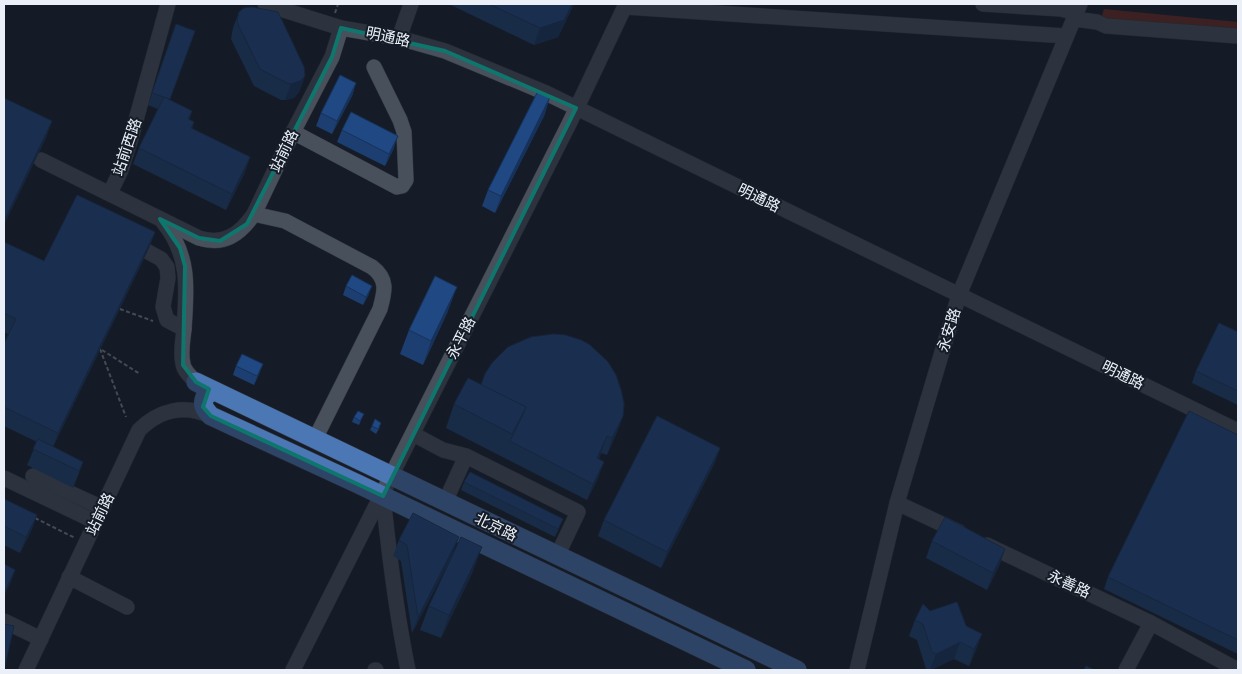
<svg xmlns="http://www.w3.org/2000/svg" width="1242" height="674" viewBox="0 0 1242 674" font-family="'Roboto Serif','Noto Sans SC',serif">
<rect width="100%" height="100%" fill="#151c27"/>
<path fill="#6b271e" d="M1104,9L1238,22V44L1098,29Z"/>
<g fill="none" stroke-linecap="round" stroke-linejoin="round">
<g stroke="#31363e" stroke-width="16">
<g id="minor">
<path d="M265,4L341,28L399,38L445,51L546,93L1238,431"/>
<path d="M983,4L1061,9L1076,13"/>
<path d="M625,7L1066,36"/>
<path d="M1074,19L1097,22L1106,26L1238,36"/>
<path d="M399,38L411,4"/>
<path d="M293,132L397,187L402,186L406,180L404,132L400,120L374,67"/>
<path d="M41,160L199,238C224,246 240,234 254,214L293,132L332,57L341,28"/>
<path d="M110,193L121,170L131,138L168,4"/>
<path d="M254,214L285,221L372,267C388,279 385,291 380,309L315,439"/>
<path d="M163,222C190,255 187,288 184,329C183,340 180,352 183,364C184,371 191,377 196,382"/>
<path d="M141,248L161,259L167,267L168,278L163,307L167,320L184,329"/>
<path d="M413,434L443,450L466,456"/>
<path d="M33,476L103,508"/>
<path d="M4,478L96,522"/>
<path d="M383,496C389,554 396,612 408,670"/>
<path d="M445,502L466,456L578,512L557,556"/>
<path d="M897,503L959,532"/>
<path d="M987,545L1151,623L1238,670"/>
<path d="M69,577L127,607"/>
<path d="M4,621L41,639"/>
<path d="M26,670L139,430C159,410 184,404 211,416"/>
<path d="M293,670L570,122L626,4"/>
<path d="M375,670H376"/>
<path d="M857,670L897,503L959,295L1080,4"/>
<path d="M1126,670L1151,623"/>
</g>
</g>
<g stroke="#31363e" stroke-width="20">
<g id="major">
<path d="M196,382L797,670"/>
<path d="M214,391L206,395C201,404 204,409 211,416L358,484L746,670"/>
</g>
</g>
<g stroke="#7d838c" stroke-width="2" stroke-dasharray="4 2.5" stroke-linecap="butt">
<path d="M335,13L338,4"/>
<path d="M120,309L153,321"/>
<path d="M100,349L126,417"/>
<path d="M102,350L140,374"/>
<path d="M35,518L75,538"/>
</g>
<use href="#minor" stroke="#48505c" stroke-width="15"/>
<use href="#major" stroke="#4c77b5" stroke-width="19"/>
</g>
<g fill="#1c3e70">
<path d="M449,4H574L558,37L534,45Z"/>
<path d="M239,12L305,76L299,92L294,98L285,100H281L254,86L231,39L233,28Z"/>
<path d="M176,24L170,100L192,111L189,120L194,122L192,129L250,157L244,174L226,210L133,164L139,148L158,109L148,105Z"/>
<path d="M356,83L352,96L332,134L316,126L321,113Z"/>
<path d="M545,114L495,213L482,206L488,190Z"/>
<path d="M342,130L394,148L385,166L337,142Z"/>
<path d="M155,232L149,248L53,447L83,462L77,478L73,488L27,465L37,442L4,426V344L8,334L4,332V242L44,261Z"/>
<path d="M346,286L369,294L363,305L343,295Z"/>
<path d="M448,311L423,365L400,354L409,330Z"/>
<path d="M1238,332V405L1192,383L1196,371Z"/>
<path d="M236,366L260,372L254,385L233,375Z"/>
<path d="M481,385L623,416L617,432L607,455L601,453L599,459L598,478L587,500L446,428L454,404Z"/>
<path d="M354,417L362,418L359,425L352,422Z"/>
<path d="M372,426L380,427L376,434L370,430Z"/>
<path d="M1238,435V654L1104,589L1108,577Z"/>
<path d="M720,448L714,464L661,568L598,536L604,520Z"/>
<path d="M464,482L563,519L555,537L461,490Z"/>
<path d="M4,499L37,515L31,531L20,553L4,545Z"/>
<path d="M399,540L454,552L473,571L441,638L420,630L429,606L452,556L412,633L401,561L393,556Z"/>
<path d="M932,541L1005,549L999,566L987,590L926,558Z"/>
<path d="M930,611L966,626L976,650L969,666L954,659L931,670L926,669L917,640L909,636L915,620Z"/>
</g>
<g fill="#16325b">
<path d="M572,4H574L558,37L534,45L540,28Z"/>
<path d="M305,76L299,92L294,98L285,100L291,84Z"/>
<path d="M356,83L352,96L332,134L337,121Z"/>
<path d="M550,97L545,114L495,213L501,196Z"/>
<path d="M52,121L46,138L4,225V221Z"/>
<path d="M398,136L394,148L385,166L389,154Z"/>
<path d="M250,157L244,174L226,210L232,194Z"/>
<path d="M155,232L149,248L52,449L58,433Z"/>
<path d="M372,286L369,294L363,305L366,297Z"/>
<path d="M457,287L448,311L423,365L431,341Z"/>
<path d="M263,364L260,372L254,385L257,376Z"/>
<path d="M623,416L617,432L607,455L612,438Z"/>
<path d="M607,436L601,453L591,474L597,458Z"/>
<path d="M720,448L714,464L661,568L667,552Z"/>
<path d="M604,462L598,478L587,500L593,484Z"/>
<path d="M37,515L31,531L20,553L26,537Z"/>
<path d="M459,537L453,553L412,633L418,617Z"/>
<path d="M482,547L473,571L441,638L449,615Z"/>
<path d="M1005,549L999,566L987,590L993,573Z"/>
<path d="M15,570L11,582L4,596V593Z"/>
<path d="M982,634L976,650L969,666L974,649Z"/>
<path d="M960,642L954,659L930,670L936,654Z"/>
</g>
<g fill="#204882" stroke="#16325b">
<path d="M489,4H572L564,20L540,28Z"/>
<path d="M252,7L278,12L304,67L305,76L300,81L291,84L287,83L260,69L237,22L239,12L244,8Z"/>
<path d="M176,24L195,31L170,99L152,93Z"/>
<path d="M340,75L356,83L337,121L321,113Z"/>
<path d="M538,91L550,97L501,196L488,190Z"/>
<path d="M164,97L192,111L188,119L194,122L191,128L250,157L232,194L139,148Z"/>
<path d="M4,98L52,121L4,221Z"/>
<path d="M351,112L398,136L389,154L342,130Z"/>
<path d="M77,195L155,232L58,433L4,407V344L16,319L4,313V242L44,261Z"/>
<path d="M352,275L372,286L366,297L346,286Z"/>
<path d="M435,276L457,287L431,341L409,330Z"/>
<path d="M1219,323L1238,332V391L1196,371Z"/>
<path d="M554,334L565,335L581,340L590,345L608,362L616,375L621,390L624,404L623,416L612,438L607,436L597,458L604,462L593,484L510,441L523,415L526,407L481,385L485,374L492,363L508,347L531,337Z"/>
<path d="M242,354L263,364L257,376L236,366Z"/>
<path d="M468,378L526,407L512,434L454,404Z"/>
<path d="M358,411L364,414L360,421L354,417Z"/>
<path d="M1189,411L1238,435V640L1108,577Z"/>
<path d="M657,416L720,448L667,552L604,520Z"/>
<path d="M375,419L381,423L378,429L372,426Z"/>
<path d="M38,439L83,462L79,471L33,449Z"/>
<path d="M470,472L563,519L558,529L464,482Z"/>
<path d="M4,499L37,515L26,537L4,526Z"/>
<path d="M413,513L459,537L418,617L407,545L399,540Z"/>
<path d="M945,517L1005,549L993,573L932,541Z"/>
<path d="M461,537L482,547L449,615L429,606Z"/>
<path d="M4,564L15,570L4,593Z"/>
<path d="M957,602L966,626L982,634L974,649L960,642L936,654L932,652L923,624L915,620L923,604L930,611Z"/>
<path d="M4,624L14,626L4,670Z"/>
<path d="M1086,666L1095,670H1084Z"/>
</g>
<path d="M0 0H1242V674H0ZM341,28L445,51L576,108L383,496L211,416L203,407L209,389L196,382L183,365L185,266L180,248L160,219L199,238L220,241L247,224L332,57Z" fill="#151c27" fill-opacity=".55" fill-rule="evenodd"/>
<path fill="none" stroke="#0f766e" stroke-width="4" stroke-linejoin="round" d="M341,28L445,51L576,108L383,496L211,416L203,407L209,389L196,382L183,365L185,266L180,248L160,219L199,238L220,241L247,224L332,57Z"/>
<g text-anchor="middle" dominant-baseline="central" stroke-width="4" stroke-linejoin="round" paint-order="stroke">
<g font-size="15" fill="#ebf0f8" stroke="#151c27">
<text transform="translate(388 37) rotate(12)">明通路</text>
<text transform="translate(127 147) rotate(-71)">站前西路</text>
<text transform="translate(284 151) rotate(-64)">站前路</text>
<text transform="translate(759 198) rotate(26)">明通路</text>
<text transform="translate(949 330) rotate(-73)">永安路</text>
<text transform="translate(461 338) rotate(-63)">永平路</text>
<text transform="translate(1123 375) rotate(26)">明通路</text>
<text transform="translate(100 514) rotate(-64)">站前路</text>
<text transform="translate(496 527) rotate(26)">北京路</text>
<text transform="translate(1069 584) rotate(25)">永善路</text>
</g>
</g>
<rect width="1242" height="674" fill="none" stroke="#ebf0f8" stroke-width="10"/>
</svg>
